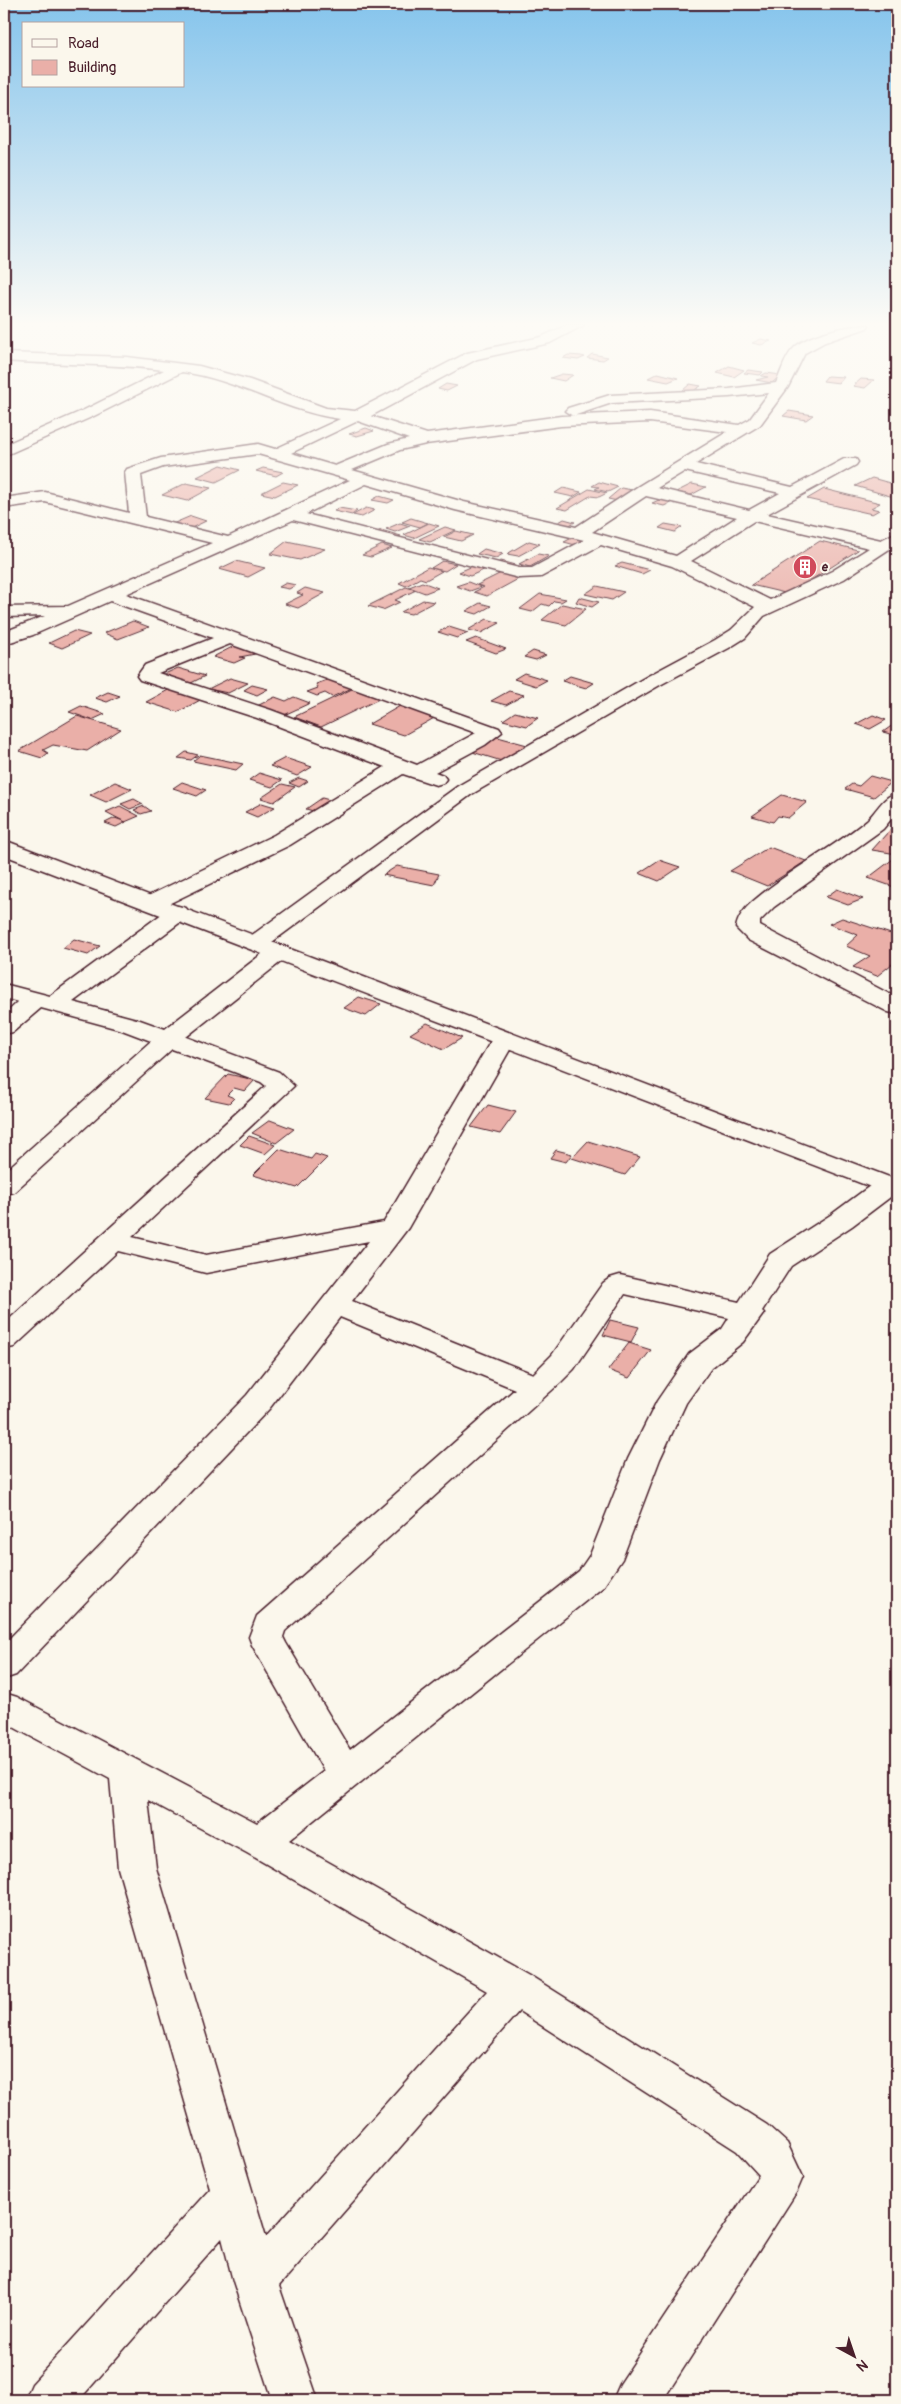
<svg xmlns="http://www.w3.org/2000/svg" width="901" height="2404" viewBox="0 0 901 2404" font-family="Pangolin,sans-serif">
<rect width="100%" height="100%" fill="#fbf7ec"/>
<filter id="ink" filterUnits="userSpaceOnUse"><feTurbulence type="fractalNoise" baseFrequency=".02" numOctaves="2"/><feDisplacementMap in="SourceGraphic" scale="10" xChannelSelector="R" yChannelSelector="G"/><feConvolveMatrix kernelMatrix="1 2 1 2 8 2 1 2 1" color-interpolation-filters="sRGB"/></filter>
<g filter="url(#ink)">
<g fill="#eaafa8" stroke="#4a1f2b">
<path d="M761,339L771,341L761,345L752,343Z"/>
<path d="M592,354L608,357L603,360L587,358Z"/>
<path d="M568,355L581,356L585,357L578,360L563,358Z"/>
<path d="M729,366L744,370L734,377L717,373Z"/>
<path d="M748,370L763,372L760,375L744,373Z"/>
<path d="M658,373L678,378L668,382L648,378Z"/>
<path d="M766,373L781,375L772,383L756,380L768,377L761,376Z"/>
<path d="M562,374L573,375L564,381L550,378Z"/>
<path d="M827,376L844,377L839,383L823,381Z"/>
<path d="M861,379L874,380L865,388L853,386Z"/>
<path d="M446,384L457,386L447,391L438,389Z"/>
<path d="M690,384L701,386L691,392L683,390Z"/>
<path d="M789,411L813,415L806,420L783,416Z"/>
<path d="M366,428L374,431L357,436L349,434Z"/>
<path d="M221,465L240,470L216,482L197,477Z"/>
<path d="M263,468L283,472L276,476L256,471Z"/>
<path d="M872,478L897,485V498L855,486Z"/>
<path d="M283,482L298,485L275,496L261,493Z"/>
<path d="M599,482L618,487L608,492L595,489L599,487L592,486Z"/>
<path d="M186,483L211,488L187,501L162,495Z"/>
<path d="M692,484L706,487L691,495L676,492Z"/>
<path d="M563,488L581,492L573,497L555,493Z"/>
<path d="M621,488L632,490L618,501L608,499Z"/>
<path d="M589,489L607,493L599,497L590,496L567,510L557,508Z"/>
<path d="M824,489L880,503L871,508L879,510L872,514L807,499Z"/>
<path d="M379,496L394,500L388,503L372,500Z"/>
<path d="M666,497L677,500L664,506L652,503Z"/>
<path d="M339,508L357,511L352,515L334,511Z"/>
<path d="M366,508L375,510L362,517L353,515Z"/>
<path d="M191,516L206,521L187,530L170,525Z"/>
<path d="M411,518L428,523L420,527L402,522Z"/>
<path d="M564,519L575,522L562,529L552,526Z"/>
<path d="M400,523L410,526L395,532L386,529Z"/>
<path d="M429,523L439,526L414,538L404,535Z"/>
<path d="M665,524L682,527L675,532L659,528Z"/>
<path d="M445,527L456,530L430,542L419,539Z"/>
<path d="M381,530L401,536L392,540L373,534Z"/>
<path d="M456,531L473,535L461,541L444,537Z"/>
<path d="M576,536L590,539L579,546L564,542Z"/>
<path d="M287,541L325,549L300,560L270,554Z"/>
<path d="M529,541L540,544L518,556L507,554Z"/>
<path d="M820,541L858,550L789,594L751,585Z"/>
<path d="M382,545L392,548L371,557L362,555Z"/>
<path d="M484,549L503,554L496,558L477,554Z"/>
<path d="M538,554L549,556L530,567L519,564Z"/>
<path d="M236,561L265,568L248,577L219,569Z"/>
<path d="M442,561L456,564L445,571L431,568Z"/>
<path d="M501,561L527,568L520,571L494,565Z"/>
<path d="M622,563L650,570L642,574L615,566Z"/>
<path d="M475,565L486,569L470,576L459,572Z"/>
<path d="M428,567L442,571L426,580L420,578L406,586L399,583Z"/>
<path d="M503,572L522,577L487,596L474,592L484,587L477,585Z"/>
<path d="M422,582L438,588L425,593L409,587Z"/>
<path d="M468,582L481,587L470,591L456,586Z"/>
<path d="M286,583L296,585L289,589L279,587Z"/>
<path d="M597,586L624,592L612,600L585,594Z"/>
<path d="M406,587L416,590L395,600L400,602L383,610L368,606Z"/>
<path d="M305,588L325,593L298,608L285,604L303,595L297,593Z"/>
<path d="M540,594L566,599L561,602L554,601L549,606L542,604L532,612L520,609Z"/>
<path d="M579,597L599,602L592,607L576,602Z"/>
<path d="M423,600L434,602L411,614L401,612Z"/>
<path d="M480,603L491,606L477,614L466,611Z"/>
<path d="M562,604L586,609L566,625L542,620Z"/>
<path d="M487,619L500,623L481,633L468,630Z"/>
<path d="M133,621L149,627L118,639L104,633Z"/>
<path d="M449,627L468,633L457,638L438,632Z"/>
<path d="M74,631L90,635L62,648L49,643Z"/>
<path d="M476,638L506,649L496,653L466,642Z"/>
<path d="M236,645L260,653L240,657L245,658L234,663L213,657Z"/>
<path d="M533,651L546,655L536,660L524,657Z"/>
<path d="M178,668L205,676L187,685L160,676Z"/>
<path d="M524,673L547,680L536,686L514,679Z"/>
<path d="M570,676L594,683L586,688L562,681Z"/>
<path d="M230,678L248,683L228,693L208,689Z"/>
<path d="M330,679L352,688L332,697L325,693L317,696L307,692L318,688L316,684Z"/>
<path d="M252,685L268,689L257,695L244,690Z"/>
<path d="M172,688L204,698L178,712L146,702Z"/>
<path d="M354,688L381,698L321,727L294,717Z"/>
<path d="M509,691L524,695L506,705L491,701Z"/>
<path d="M108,692L120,696L107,702L95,698Z"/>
<path d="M275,697L286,701L294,697L310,703L282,716L255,707Z"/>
<path d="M81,706L105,714L92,720L69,712Z"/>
<path d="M400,706L436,717L404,735L369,724Z"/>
<path d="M515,712L538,718L527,726L503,720Z"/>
<path d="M873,715L886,720L870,729L856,724Z"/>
<path d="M77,716L121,729L87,751L53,745L43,750L48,753L42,758L19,751Z"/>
<path d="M897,722V736L883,732Z"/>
<path d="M494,736L531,746L505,762L469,751Z"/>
<path d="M186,752L198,755L191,760L178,758Z"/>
<path d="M200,755L243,764L236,770L193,761Z"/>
<path d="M285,758L312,767L297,776L270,766Z"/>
<path d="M259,773L282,780L272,787L249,780Z"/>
<path d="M870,776L892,782L874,797L845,789L852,784L859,786Z"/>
<path d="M299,778L308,781L299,787L289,783Z"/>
<path d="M115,782L132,789L106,802L90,795Z"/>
<path d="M182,782L206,790L197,796L173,788Z"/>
<path d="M282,784L295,787L274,802L261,798Z"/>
<path d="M782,795L807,802L788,818L778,816L773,822L752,816Z"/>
<path d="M322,798L337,802L321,813L306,809Z"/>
<path d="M134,799L143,804L130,809L121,804Z"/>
<path d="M262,803L275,807L257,817L245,812Z"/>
<path d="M120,806L139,816L125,822L106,812Z"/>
<path d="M144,806L151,811L141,814L134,810Z"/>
<path d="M115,818L126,822L116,827L105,823Z"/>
<path d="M897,822V854L872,850Z"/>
<path d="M769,847L806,861L767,886L730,871Z"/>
<path d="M897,856V888L868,878Z"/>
<path d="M659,860L680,867L659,881L639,873Z"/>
<path d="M397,866L439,874L434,885L383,875Z"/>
<path d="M837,889L863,899L848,905L826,897Z"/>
<path d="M842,918L897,936V960L877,976L853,967L870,956L846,946L858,935L829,924Z"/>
<path d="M74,939L100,946L88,955L63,948Z"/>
<path d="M359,997L381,1004L366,1016L344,1008Z"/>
<path d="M427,1023L462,1038L444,1049L410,1034Z"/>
<path d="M228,1074L255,1080L245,1091L234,1088L227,1095L234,1098L229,1103L205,1098Z"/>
<path d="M488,1105L516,1112L500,1134L471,1127Z"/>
<path d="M270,1120L294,1129L276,1143L252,1133Z"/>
<path d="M249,1136L275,1145L265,1154L240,1145Z"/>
<path d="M588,1141L640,1157L625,1175L572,1158Z"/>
<path d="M279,1149L311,1159L315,1154L327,1158L297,1188L253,1175Z"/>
<path d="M556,1150L572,1154L566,1162L550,1158Z"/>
<path d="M610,1320L639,1327L631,1342L603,1335Z"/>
<path d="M629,1343L651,1350L629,1378L608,1370Z"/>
</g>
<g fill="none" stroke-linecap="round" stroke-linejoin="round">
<g stroke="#4a1f2b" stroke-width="3">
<g id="minor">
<path d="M567,325H584L550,343L477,359L371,416L427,434L561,416L650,412L739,425L750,419L769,393L729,397L612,403L573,416L565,411L568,408L610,395L729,389L776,383C781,373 785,356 794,348C807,334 849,325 869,325L867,328L825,342L805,353L788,387L760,425L696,464L792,487L844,459H856L858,462L856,465L767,514L881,540L897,532V544L844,579L764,616L745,638L729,648L660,685L472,794L264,948L256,950L248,948L244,943L248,938L458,786L646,677L715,640L731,630L755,607L672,566L601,545L541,577L519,578L293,520L126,594L499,728L502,732L485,745L435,772L443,775L446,779L443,783L436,785L403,774L290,845L160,908L152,910L144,908L141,903L144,898L274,835L385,767L257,718L140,680L137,676L145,665L213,638L110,601L33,635L4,644V632L45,616L4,617V607L68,606L212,543L45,502L4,508V498L45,492L129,513L125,472L127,469L161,458L258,444L275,449L340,419C285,412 237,379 182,372L94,416L4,456V445L84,410L164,370C111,363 57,365 4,361V353L127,357L199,366L250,380L326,408L355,411L467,353L541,337ZM358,421L409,439L388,444L335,466L291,453ZM650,422L727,432L637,487L576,527L464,502L352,470L400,450L426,444L561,426ZM258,454L350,480L228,537L146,517L141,475L163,467ZM685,471L780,493L749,510L657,488ZM366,484L455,510L584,540L532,568H519L306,514ZM646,496L737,517L676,556L592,532ZM754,521L869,548L832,571L770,600L691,561ZM230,644L476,733L417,765L271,710L158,673Z"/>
<path d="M897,793V812L883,829L774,907L760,921V926L897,998V1014L888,1012L748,940L736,928C738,915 747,906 757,898C791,869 832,849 867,820C877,811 883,796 897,793Z"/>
<path d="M178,906L186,908L189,913L186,918L73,1002L140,1020L165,1029L271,947L279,945L287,947L291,952L287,957L186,1037L279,1072L294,1086L132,1237L206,1255L384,1222L492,1039L495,1034L504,1032L513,1034L516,1039L408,1228L352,1301L533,1374L552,1355L603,1283L610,1278L620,1275L739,1302L770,1254L832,1214L878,1180L888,1178L897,1180V1192L852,1226L791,1266L762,1311L764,1313L743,1342L711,1368L686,1403L660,1459L622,1559L603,1587L289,1840L529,1975L767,2125L787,2143L803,2177L797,2191L663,2400H613L620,2384L759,2175L737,2151L519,2011L279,2286L318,2400H272L233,2281L222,2238L79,2400H25L32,2384L210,2189L118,1868L110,1779L4,1722V1693L17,1697L257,1823L324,1771L252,1645L249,1637L257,1616L515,1389L340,1317L269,1409L16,1675L4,1679V1644L247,1395L369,1241L206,1273L118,1251L14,1347L4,1349V1324L266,1086L261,1082L172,1049L14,1192L4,1194V1172L151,1041L122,1030L41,1008L13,1032L4,1034V1015L18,1002L4,998V984L50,996L170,908ZM625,1294L729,1318L722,1329L689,1354L657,1401L628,1459L590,1555L579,1571L350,1750L286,1643L283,1637L285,1631L561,1382L574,1369ZM148,1800L247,1853L487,1991L266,2237L156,1868Z"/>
</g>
</g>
<g stroke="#4a1f2b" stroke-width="3">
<path id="tertiary" d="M4,840L897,1180V1197L4,855Z"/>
</g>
<use href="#minor" fill="#fbf7ec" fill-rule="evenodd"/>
<use href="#tertiary" fill="#fbf7ec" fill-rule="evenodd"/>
</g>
</g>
<linearGradient id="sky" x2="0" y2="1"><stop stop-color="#85c4ec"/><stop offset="0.49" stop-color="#fdfbf6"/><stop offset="1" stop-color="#fdfbf6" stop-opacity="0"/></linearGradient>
<rect width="901" height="661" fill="url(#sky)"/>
<defs>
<g id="building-disc" transform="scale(1.25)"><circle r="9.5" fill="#d1495b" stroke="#fbf7ec"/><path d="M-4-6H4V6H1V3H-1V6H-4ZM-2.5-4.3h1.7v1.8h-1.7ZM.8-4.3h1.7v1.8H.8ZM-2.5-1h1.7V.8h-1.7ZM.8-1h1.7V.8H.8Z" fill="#fff"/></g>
</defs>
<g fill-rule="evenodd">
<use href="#building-disc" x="805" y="567"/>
</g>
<g text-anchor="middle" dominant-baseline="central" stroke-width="4" stroke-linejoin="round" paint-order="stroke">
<g font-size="12" font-weight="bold" fill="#4a1f2b" stroke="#fbf7ec" text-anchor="start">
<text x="822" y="567">e</text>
</g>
</g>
<rect width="901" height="2404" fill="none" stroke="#fbf7ec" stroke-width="20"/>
<rect x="10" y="10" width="881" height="2384" fill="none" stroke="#4a1f2b" stroke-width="2" filter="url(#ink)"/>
<rect x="22" y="22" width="162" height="65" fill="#fbf7ec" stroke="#b4a19f"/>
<rect x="32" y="39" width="25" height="8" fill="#fbf7ec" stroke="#b4a19f"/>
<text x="68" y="48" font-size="15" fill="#4a1f2b">Road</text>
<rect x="32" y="60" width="25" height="15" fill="#eaafa8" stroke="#b4a19f"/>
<text x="68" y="72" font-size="15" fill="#4a1f2b">Building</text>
<g transform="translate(854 2356) rotate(140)" stroke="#fbf7ec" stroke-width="4" paint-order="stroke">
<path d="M0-4L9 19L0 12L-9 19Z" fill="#4a1f2b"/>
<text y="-8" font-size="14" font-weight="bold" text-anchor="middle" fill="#4a1f2b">N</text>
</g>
</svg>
